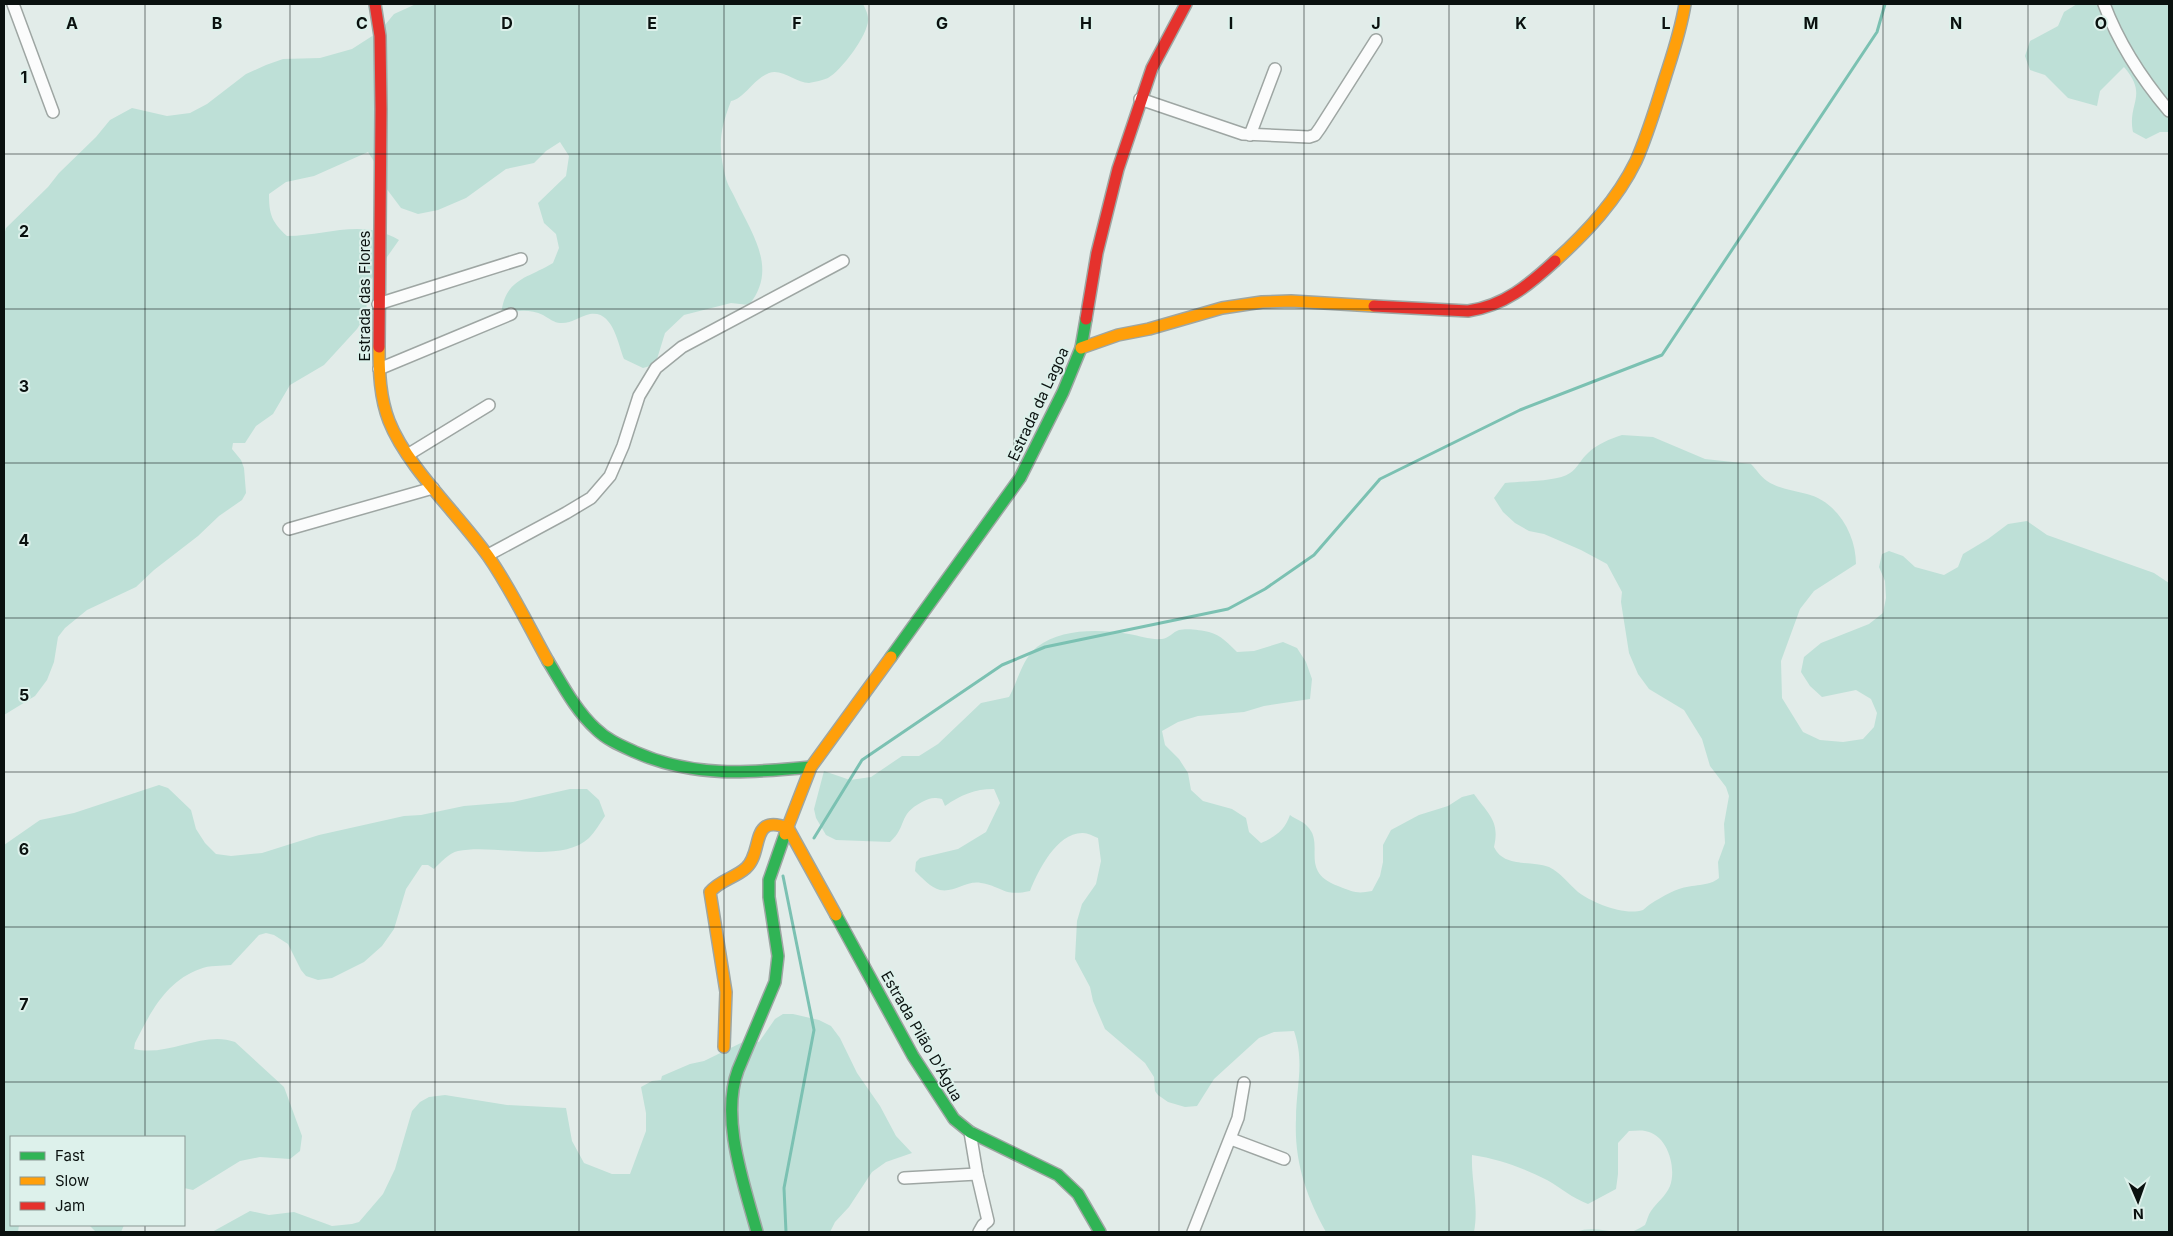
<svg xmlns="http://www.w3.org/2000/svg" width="2173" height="1236" viewBox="0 0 2173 1236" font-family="Inter,sans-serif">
<rect width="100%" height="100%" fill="#e2ece9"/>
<g fill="#bee0d7">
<path d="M416,4H863C865,8 868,14 868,18C870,33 841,71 828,78C823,80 815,82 809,83C796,83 782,68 769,73C753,79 745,98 731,101C719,132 718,147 726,179C728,186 733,193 736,200C753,236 778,269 749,305L731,303L684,315L665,333L657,359L650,366L643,368L624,359C618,344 613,310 590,314C580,316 571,324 560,323C555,323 548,318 543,315C530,309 515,310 501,315C505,278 527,279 553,263L559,248L556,234L544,223L538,203L566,176L569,156L560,142L546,151L534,163L506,169L466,198L438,210L418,214L401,208L380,180L377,166L368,152L314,176L286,182L269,194C269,215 272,222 287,236C327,236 361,218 399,240L368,284L366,315L357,329L324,365L290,385L273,414L256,426L245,443H233L232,449L241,460L244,468L246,493L242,500L219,516L198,536L154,570L136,587L87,610L65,628L58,637L54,662L47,680L35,696L4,715V235L6,228L48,187L59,173L96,137L110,120L132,108L167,116L190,113L207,104L246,74L266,65L283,59L320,58L352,49L380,31L394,14Z"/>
<path d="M2077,4H2169V132H2160L2146,139L2133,132C2127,103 2149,96 2124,67L2100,91L2097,106L2068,98L2045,75L2030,70L2025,56L2030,41L2058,26L2064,12Z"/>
<path d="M1622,435L1653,437L1705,459L1751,464C1756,469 1761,477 1767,481C1779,489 1793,490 1807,494C1838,502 1856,535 1856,564L1814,591L1800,609L1781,661L1782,698L1803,732L1820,740L1843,742L1863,739L1874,727L1877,713L1871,699L1856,690L1822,697L1810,686L1801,672L1804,657L1821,643L1869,624L1883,613L1886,598L1885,581L1879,567L1882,554L1889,551L1903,556L1915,567L1944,575L1958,567L1963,554L1988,539L2008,524L2027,521L2047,535L2154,573L2169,583V1232H1576C1594,1225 1612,1234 1630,1232C1635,1231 1640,1228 1645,1225C1647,1221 1648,1215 1651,1211C1657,1202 1666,1196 1670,1186C1677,1167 1667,1134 1645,1131C1640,1130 1634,1131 1629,1131L1618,1143V1174L1616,1189L1588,1204C1572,1198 1561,1188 1547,1180C1523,1168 1499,1159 1472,1155C1471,1181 1479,1206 1474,1232H1326C1306,1196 1294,1161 1296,1119C1296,1087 1305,1063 1294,1031L1274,1032L1259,1038L1214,1079L1197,1106L1185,1107L1168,1102L1158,1095L1155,1091L1154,1077L1145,1063L1105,1029L1093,1001L1090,987L1075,959L1077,921L1082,904L1096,884L1101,861L1098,838C1093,836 1088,833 1083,833C1057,832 1038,871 1030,891C1003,897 1004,887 981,883C967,880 954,893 940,890C931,888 921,877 915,871L916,862L920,858L958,849L986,832L1000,803L994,789C974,789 961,795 945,806L942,799C933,797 930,798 922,802C897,815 908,826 890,842L836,840L826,835L816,818L814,809L824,771L850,780L871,777L902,756H919L938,744L981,703L1009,697C1018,681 1022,659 1037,647C1061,628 1100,629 1129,634C1141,636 1150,640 1162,639C1169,638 1173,632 1179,630C1187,628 1201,630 1209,632C1221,635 1229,644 1237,652L1254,651L1283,642L1297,648L1306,662L1312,679L1310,699L1264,706L1244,712L1198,716L1178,722L1162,731L1165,745L1179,759L1188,773L1191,790L1203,801L1232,809L1246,818L1249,832L1261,843C1275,837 1285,830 1290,815C1295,819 1303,821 1307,826C1326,844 1298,871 1338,886C1353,892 1357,894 1372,891L1380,876L1383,862V845L1391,830L1419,815L1448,806L1462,797L1474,794C1489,815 1500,821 1494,847C1504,868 1530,860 1549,867C1560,872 1569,884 1578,892C1593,903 1624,916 1643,910C1646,908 1648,905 1652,903C1660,898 1670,892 1679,889C1692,884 1709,887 1719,878L1718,862L1725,843L1724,824L1729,796L1726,787L1710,766L1702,739L1684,710L1649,689L1638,674L1629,653L1621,602L1622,592L1607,564L1581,550L1544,534L1529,531L1515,523L1503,512L1494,498L1505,483C1523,481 1557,482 1570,473C1577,469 1581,459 1588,453C1597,444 1610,439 1622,435Z"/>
<path d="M159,785L168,788L191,810L196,829L205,843L216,854L231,856L262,853L319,835L404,816L421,815L464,806L513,802L570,789H587L599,800L605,816C600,823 595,832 589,838C560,865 494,843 458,851C449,853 440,863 434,869L428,865H422L406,889L394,929L382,946L364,962L332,978L318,980L306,976L301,970L288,944L274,935L266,933L259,935L231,965C222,966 209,965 200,969C166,981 150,1013 135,1043L134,1049C169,1057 204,1030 235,1042L284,1087L302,1136L300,1151L290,1159L260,1157L240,1161L193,1190L184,1188V1137H11V1225H19L18,1232H4V845L40,820L74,813Z"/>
<path d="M783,1014H793L819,1020L831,1026L840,1038L857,1073L880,1106L896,1136L912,1153L886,1162L872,1172L849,1207L835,1222L830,1232H212L250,1211L269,1215L294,1212L332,1226L352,1224L359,1222L383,1194L395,1169L412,1111L420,1102L429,1097L445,1095L507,1105L566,1108L572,1141L584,1163L612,1174H630L646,1131V1113L641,1087L652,1081L661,1080L662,1076L690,1064L704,1061L747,1040L759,1042L775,1019Z"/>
<path d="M89,1225H124L121,1232H96Z"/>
</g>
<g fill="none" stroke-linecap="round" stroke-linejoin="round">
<g stroke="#7bc1b2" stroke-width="3">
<path d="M814,838L862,760L1002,665L1045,647L1228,609L1265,589L1314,555L1380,479L1520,410L1662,355L1877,32L1885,4"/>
<path d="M783,876L814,1030L784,1188L786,1232"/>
</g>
<g stroke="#9ea6a3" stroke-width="14">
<g id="street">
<path d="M13,4L53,112"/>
<path d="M2104,4C2119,44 2142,79 2169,111"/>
<path d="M1140,99L1243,134L1309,137L1315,135L1320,128L1376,40"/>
<path d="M1250,135L1275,69"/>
<path d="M378,304L521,259"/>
<path d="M379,369L511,314"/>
<path d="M409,454L489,405"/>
<path d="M289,529L433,488"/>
<path d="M488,555L566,513L591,498L610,476L623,446L639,396L656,368L682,347L843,261"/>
<path d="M970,1132L977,1174L988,1221L983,1225L979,1232"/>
<path d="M1231,1139L1284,1159"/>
<path d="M904,1178L977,1174"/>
<path d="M1193,1232L1238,1118L1244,1083"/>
</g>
</g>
<g stroke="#9ea6a3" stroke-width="14">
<g id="fast">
<path d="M891,657L1020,478L1063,392L1081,348L1086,319"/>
<path d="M548,661C562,684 576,711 596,729C607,740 622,746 635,752C694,778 749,773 811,767"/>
<path d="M836,915L913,1056L954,1119L970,1132L1058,1175L1078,1194L1100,1232"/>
<path d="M757,1232C744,1184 720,1118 738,1070L775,982L778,956L769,897V880L785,834"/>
</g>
</g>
<g stroke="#9ea6a3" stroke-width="14">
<g id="slow">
<path d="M1555,261C1587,232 1617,200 1636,161C1648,134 1656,106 1665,78C1673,53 1681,30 1685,4"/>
<path d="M379,347C379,372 380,398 389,421C407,467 459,515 488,556C511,589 528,625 548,661"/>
<path d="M1081,348L1118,335L1149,329L1222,308L1262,302L1291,301L1374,306"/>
<path d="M785,834L811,767L891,657"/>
<path d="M724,1047L726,992L710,892C720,880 735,878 746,868C764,852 749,813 788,828L836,915"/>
</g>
</g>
<g stroke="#9ea6a3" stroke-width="14">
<g id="jam">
<path d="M375,4L380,36L381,109L379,347"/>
<path d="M1374,306L1468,311C1504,306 1529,285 1555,261"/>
<path d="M1086,319L1097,253L1118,169L1152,68L1186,4"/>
</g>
</g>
<use href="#street" stroke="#fbfcfc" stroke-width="11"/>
<use href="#fast" stroke="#30b455" stroke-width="11"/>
<use href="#slow" stroke="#ff9f0a" stroke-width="11"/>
<use href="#jam" stroke="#e5322d" stroke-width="11"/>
</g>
<path fill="none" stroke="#0a110f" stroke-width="1" stroke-opacity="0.55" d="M145,4V1137M290,4V1232M435,4V1232M579,4V1232M724,4V1232M869,4V1232M1014,4V1232M1159,4V1232M1304,4V1232M1449,4V1232M1594,4V1232M1738,4V1232M1883,4V1232M2028,4V1232M4,154H2169M4,309H2169M4,463H2169M4,618H2169M4,772H2169M4,927H2169M4,1082H2169M145,1225V1232"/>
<g text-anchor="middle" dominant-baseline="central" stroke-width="4" stroke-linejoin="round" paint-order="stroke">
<g font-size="15" fill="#0a110f" stroke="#ddf1eb">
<text transform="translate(364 296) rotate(-90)">Estrada das Flores</text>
<text transform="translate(1038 404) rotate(-65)">Estrada da Lagoa</text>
<text transform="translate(922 1036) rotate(60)">Estrada Pilão D'Água</text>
</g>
</g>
<g font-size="16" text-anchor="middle" font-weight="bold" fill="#0a110f" stroke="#ddf1eb" stroke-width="4" stroke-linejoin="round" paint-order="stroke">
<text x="72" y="29">A</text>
<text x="217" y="29">B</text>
<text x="362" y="29">C</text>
<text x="507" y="29">D</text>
<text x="652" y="29">E</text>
<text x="797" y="29">F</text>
<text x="942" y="29">G</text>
<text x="1086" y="29">H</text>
<text x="1231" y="29">I</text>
<text x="1376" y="29">J</text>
<text x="1521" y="29">K</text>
<text x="1666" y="29">L</text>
<text x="1811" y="29">M</text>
<text x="1956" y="29">N</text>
<text x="2101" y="29">O</text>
<text x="24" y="83">1</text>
<text x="24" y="237">2</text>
<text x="24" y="392">3</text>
<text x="24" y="546">4</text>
<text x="24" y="701">5</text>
<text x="24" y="855">6</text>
<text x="24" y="1010">7</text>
</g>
<rect width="2173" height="1236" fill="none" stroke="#0a110f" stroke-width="10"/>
<rect x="10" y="1136" width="175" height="90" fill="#ddf1eb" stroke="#899793"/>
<rect x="20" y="1152" width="25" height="8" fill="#30b455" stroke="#899793"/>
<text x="55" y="1161" font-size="15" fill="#0a110f">Fast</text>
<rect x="20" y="1177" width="25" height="8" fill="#ff9f0a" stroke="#899793"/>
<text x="55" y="1186" font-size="15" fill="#0a110f">Slow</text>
<rect x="20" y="1202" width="25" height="8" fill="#e5322d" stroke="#899793"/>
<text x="55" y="1211" font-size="15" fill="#0a110f">Jam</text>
<g transform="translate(2138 1201) rotate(178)" stroke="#ddf1eb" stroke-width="4" paint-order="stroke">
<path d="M0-4L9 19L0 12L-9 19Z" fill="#0a110f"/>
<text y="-8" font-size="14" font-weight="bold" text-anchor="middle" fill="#0a110f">N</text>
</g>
</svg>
